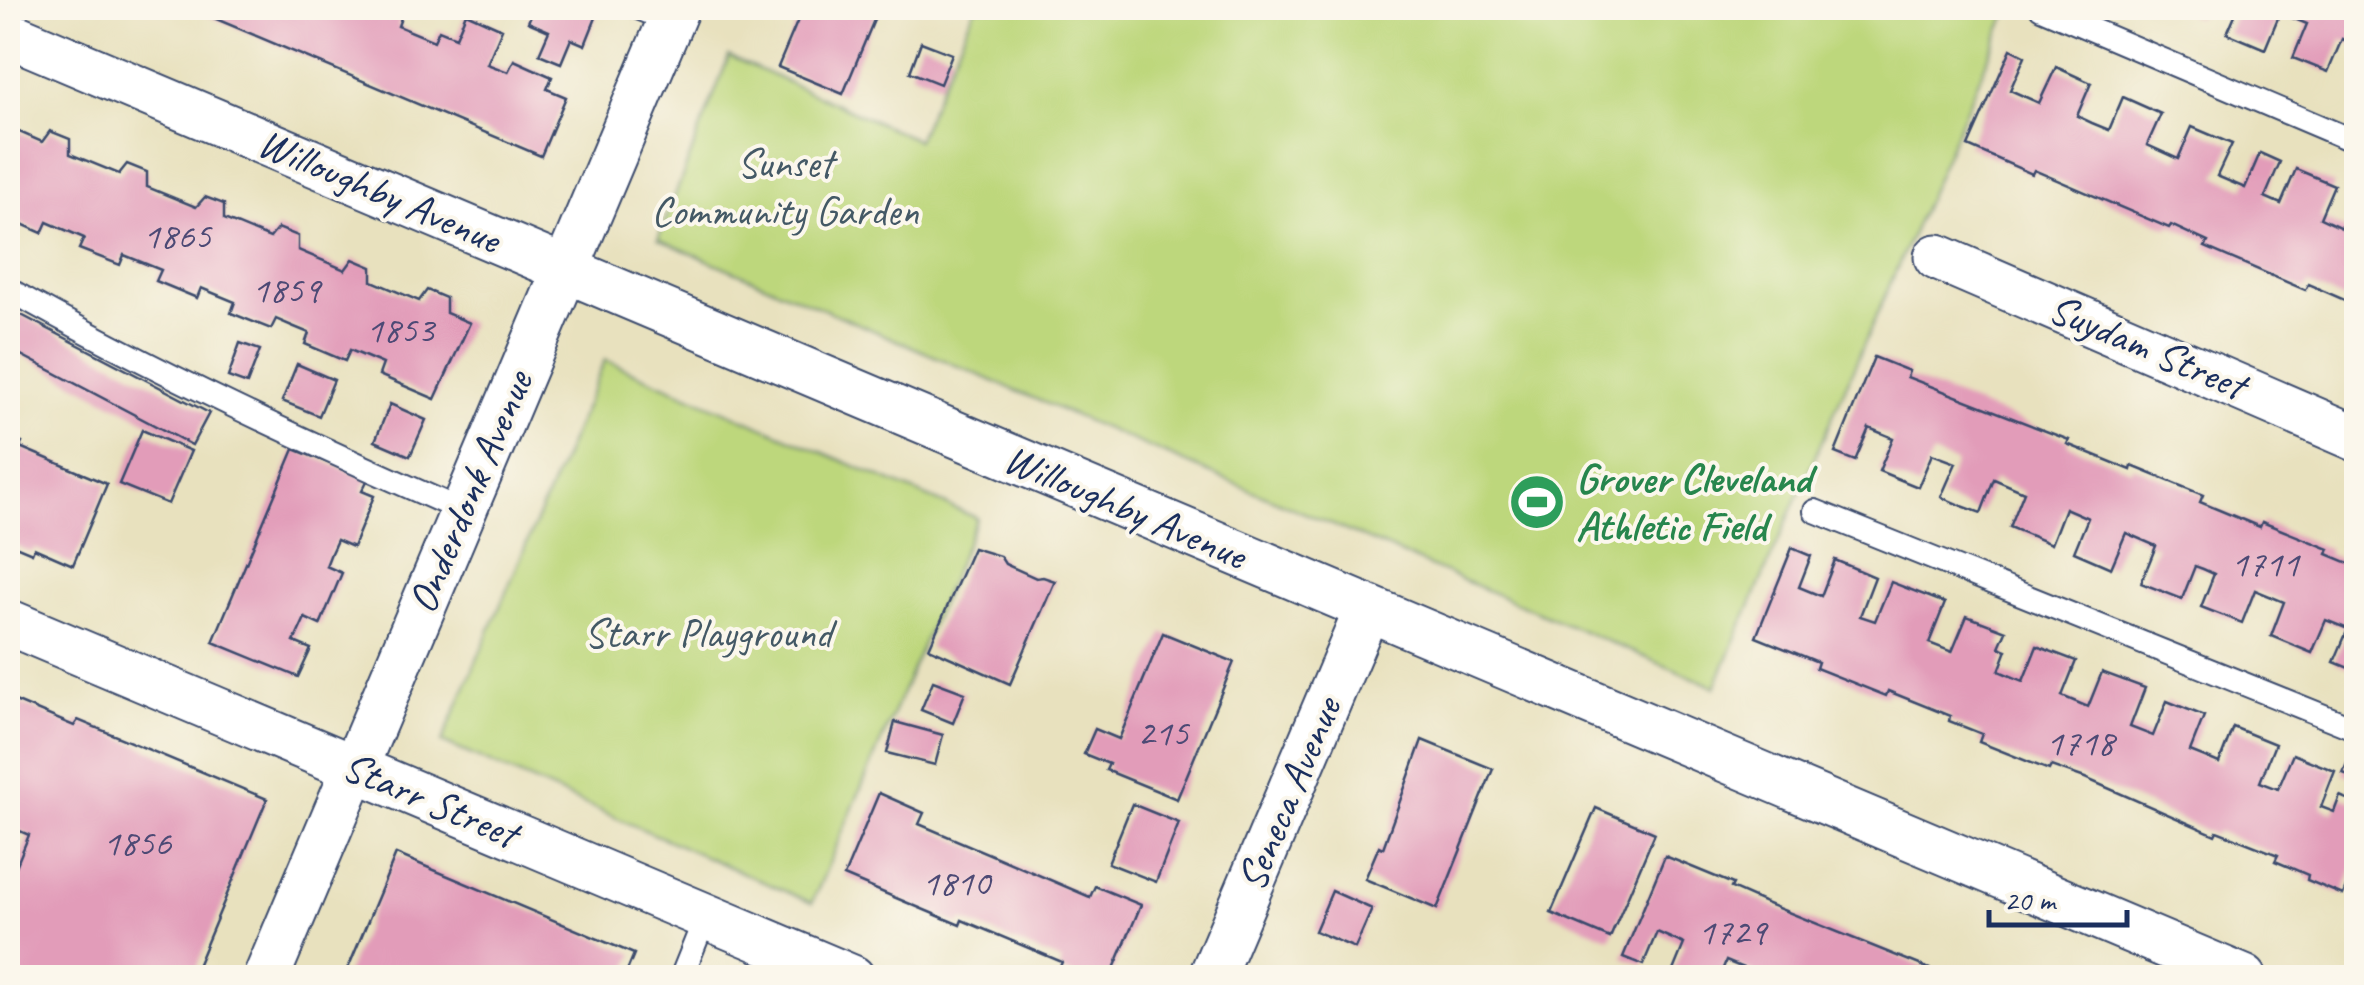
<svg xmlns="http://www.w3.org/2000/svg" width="2364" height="985" viewBox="0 0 2364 985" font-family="Caveat,sans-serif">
<rect width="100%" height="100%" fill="#fbf7ec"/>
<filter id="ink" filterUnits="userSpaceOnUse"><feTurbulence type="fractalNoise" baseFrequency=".01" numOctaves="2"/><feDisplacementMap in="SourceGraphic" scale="20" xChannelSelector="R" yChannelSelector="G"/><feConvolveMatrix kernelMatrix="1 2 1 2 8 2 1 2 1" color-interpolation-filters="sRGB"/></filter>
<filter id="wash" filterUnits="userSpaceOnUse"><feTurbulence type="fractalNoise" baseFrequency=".0048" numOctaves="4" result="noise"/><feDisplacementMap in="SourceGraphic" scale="40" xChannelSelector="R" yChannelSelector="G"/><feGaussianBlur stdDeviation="2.25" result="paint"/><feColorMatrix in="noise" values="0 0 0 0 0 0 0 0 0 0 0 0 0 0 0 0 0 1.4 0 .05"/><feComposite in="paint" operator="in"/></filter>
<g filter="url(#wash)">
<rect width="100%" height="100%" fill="#e8e1be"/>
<g fill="#bdd77c" stroke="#6c836d" stroke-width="2.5">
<path d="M975,8H2010L1715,687L658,239L729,56L917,140Z"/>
<path d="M605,360L977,518L812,903L442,742Z"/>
</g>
<g id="blocks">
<g fill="#e29cb9">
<path d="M190,8H384L402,15L398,26L434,41L439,30L456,37L466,13L502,29L487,64L508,72L514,60L552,77L547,89L566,97L541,156Z"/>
<path d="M534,8H592L599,10L585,45L571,39L561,63L539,54L549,31L528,22Z"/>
<path d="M803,8H879L843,94L778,67Z"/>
<path d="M2172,8H2203L2198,18Z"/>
<path d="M2238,8H2356V45L2342,39L2328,72L2293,58L2307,24L2280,13L2265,49L2227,33Z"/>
<path d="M921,42L952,54L940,84L910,72Z"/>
<path d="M2011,49L2025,56L2010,90L2039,103L2056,67L2091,83L2077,116L2092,123L2109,130L2123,97L2161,114L2147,145L2178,159L2192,127L2232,144L2217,176L2245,188L2260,153L2280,162L2265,197L2281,204L2296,169L2334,185L2320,218L2350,232L2356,217V305L2308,284L2305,290L2205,247L2208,242L2171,225L2169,228L2034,170L2032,174L1968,146Z"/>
<path d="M8,127L42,142L50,131L70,139V154L119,174L127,164L147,172V187L196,207L205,197L224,204V219L270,238L278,228L298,236V250L345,270L353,259L372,267V281L419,301L427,290L446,298V313L470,323L435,399L379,375L383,364L350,350L345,361L305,344L309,333L292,326L276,319L271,329L231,313L235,302L201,288L197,298L156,281L161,270L124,255L120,265L79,249L84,238L47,222L42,233L8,218Z"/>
<path d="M8,308L209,413L192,445L8,348Z"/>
<path d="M240,343L260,350L247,384L228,377Z"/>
<path d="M1874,357L1909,371L1907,377L2069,440L2067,444L2131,470L2132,466L2203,495L2200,502L2260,527L2262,522L2329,549L2327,554L2356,566V671L2334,662L2348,629L2326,620L2312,653L2271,636L2284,602L2255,590L2242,623L2201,607L2214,574L2203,569L2195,566L2182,599L2141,583L2156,546L2126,533L2111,568L2074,552L2088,518L2065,508L2051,544L2010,527L2024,492L1994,479L1981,513L1962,506L1941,497L1956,463L1932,454L1918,487L1879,471L1893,438L1869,428L1855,461L1835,453Z"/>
<path d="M297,364L334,380L319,416L282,401Z"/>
<path d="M390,404L426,420L410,456L375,441Z"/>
<path d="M142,430L191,451L168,504L119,484Z"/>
<path d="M8,437L22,443L20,447L107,484L73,565L34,548L32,553L8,543Z"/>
<path d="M294,449L368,479L362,491L374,496L353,547L337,540L331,553L326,566L342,573L320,625L305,618L294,642L311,649L298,677L213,642Z"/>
<path d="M973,548L1000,556L1005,564L1036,578L1043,577L1055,581L1010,684L929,648Z"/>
<path d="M1792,548L1811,556L1799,587L1821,596L1835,560L1875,577L1860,616L1875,621L1891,582L1945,603L1929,643L1952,652L1967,616L2006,631L1999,647L2007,650L1999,671L2006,674L2023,681L2037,646L2076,661L2062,696L2088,707L2102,672L2145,688L2130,727L2153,736L2167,701L2204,716L2190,751L2205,757L2219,763L2233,727L2275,744L2260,782L2278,789L2293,754L2335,771L2321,807L2334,812L2340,796L2356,803V861L2343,895L2307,880L2308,875L2275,861L2278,855L2217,831L2215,835L2085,778L2051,766L2049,770L1979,742L1982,734L1949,721L1950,716L1888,691L1886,696L1816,668L1818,662L1756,637Z"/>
<path d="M1163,633L1234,662L1177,799L1106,770L1109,764L1084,754L1095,729L1119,739Z"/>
<path d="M933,681L965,693L953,723L921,710Z"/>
<path d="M8,698L74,726L78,720L267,799L192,978H8V886L29,835L8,826Z"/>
<path d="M895,722L943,735L935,765L887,753Z"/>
<path d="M1422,740L1493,769L1437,909L1365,879L1379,846L1383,848Z"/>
<path d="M2352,751L2356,752V778L2343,773Z"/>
<path d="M879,793L924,813L919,824L1090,897L1095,886L1141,905L1110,978H1079L1059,969L1062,962L962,920L960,925L844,876Z"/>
<path d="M1132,804L1179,823L1156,882L1108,863Z"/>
<path d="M1596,808L1655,833L1610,938L1551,913Z"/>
<path d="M396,854L634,954L624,978H344Z"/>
<path d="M1665,856L1733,884L1731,888L1763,902L1952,978H1751L1753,972L1726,961L1719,978H1670L1684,944L1657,932L1643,965L1623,957Z"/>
<path d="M1332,891L1372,909L1355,948L1315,931Z"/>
</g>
</g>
</g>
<g filter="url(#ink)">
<use href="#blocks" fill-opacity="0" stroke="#3a4a6c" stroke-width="2.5"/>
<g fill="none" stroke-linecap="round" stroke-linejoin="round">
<g stroke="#3a4a6c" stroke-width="26">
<g id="service">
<path d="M638,8L670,21"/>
<path d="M2041,8L2356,142"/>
<path d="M8,289C155,372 308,443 463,511"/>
<path d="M1815,511L2356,729"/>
<path d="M681,978L706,916"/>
</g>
</g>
<g stroke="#3a4a6c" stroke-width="49">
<g id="minor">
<path d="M8,34L2244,978"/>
<path d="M1937,257L2356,438"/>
<path d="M8,622L852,978"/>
<path d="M266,978L676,8"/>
<path d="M1211,978L1367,610"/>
</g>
</g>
<use href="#service" stroke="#fff" stroke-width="22"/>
<use href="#minor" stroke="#fff" stroke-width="45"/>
</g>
</g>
<defs>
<g id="stadium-disc" transform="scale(2.875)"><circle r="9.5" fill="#2e9e5b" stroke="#fbf7ec"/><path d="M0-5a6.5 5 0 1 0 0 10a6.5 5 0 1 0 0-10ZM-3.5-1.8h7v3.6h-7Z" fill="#fff"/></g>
</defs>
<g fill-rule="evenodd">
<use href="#stadium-disc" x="1537" y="502"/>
</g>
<g text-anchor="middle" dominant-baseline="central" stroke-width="8" stroke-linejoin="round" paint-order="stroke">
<g font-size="38" fill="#4d4a75">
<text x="177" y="235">1865</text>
<text x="286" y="289">1859</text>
<text x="400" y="329">1853</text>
<text x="2265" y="563">1711</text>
<text x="1163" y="732">215</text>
<text x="2080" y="742">1718</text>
<text x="137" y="842">1856</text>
<text x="956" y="882">1810</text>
<text x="1732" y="931">1729</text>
</g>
<g font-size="42" fill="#445966" stroke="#fbf7ec">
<text x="785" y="163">Sunset<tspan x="785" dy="48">Community Garden</tspan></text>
<text x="708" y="633">Starr Playground</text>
</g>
<g font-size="42" fill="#1b2f5e" stroke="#fbf7ec">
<text transform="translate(379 191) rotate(23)">Willoughby Avenue</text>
<text transform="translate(2147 347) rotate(23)">Suydam Street</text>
<text transform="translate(470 492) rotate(-67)">Onderdonk Avenue</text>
<text transform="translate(1125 507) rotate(23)">Willoughby Avenue</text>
<text transform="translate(1289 794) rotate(-67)">Seneca Avenue</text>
<text transform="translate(430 800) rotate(23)">Starr Street</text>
</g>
<g font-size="42" font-weight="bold" fill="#27864d" stroke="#fbf7ec" text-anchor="start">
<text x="1576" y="478">Grover Cleveland<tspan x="1576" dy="48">Athletic Field</tspan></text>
</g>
</g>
<rect width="2364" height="985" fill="none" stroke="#fbf7ec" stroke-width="40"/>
<path d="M1989 910v15h138v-15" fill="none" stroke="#1b2f5e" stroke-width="5"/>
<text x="2004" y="910" font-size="30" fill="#1b2f5e" stroke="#fbf7ec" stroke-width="8" paint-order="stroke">20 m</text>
</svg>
